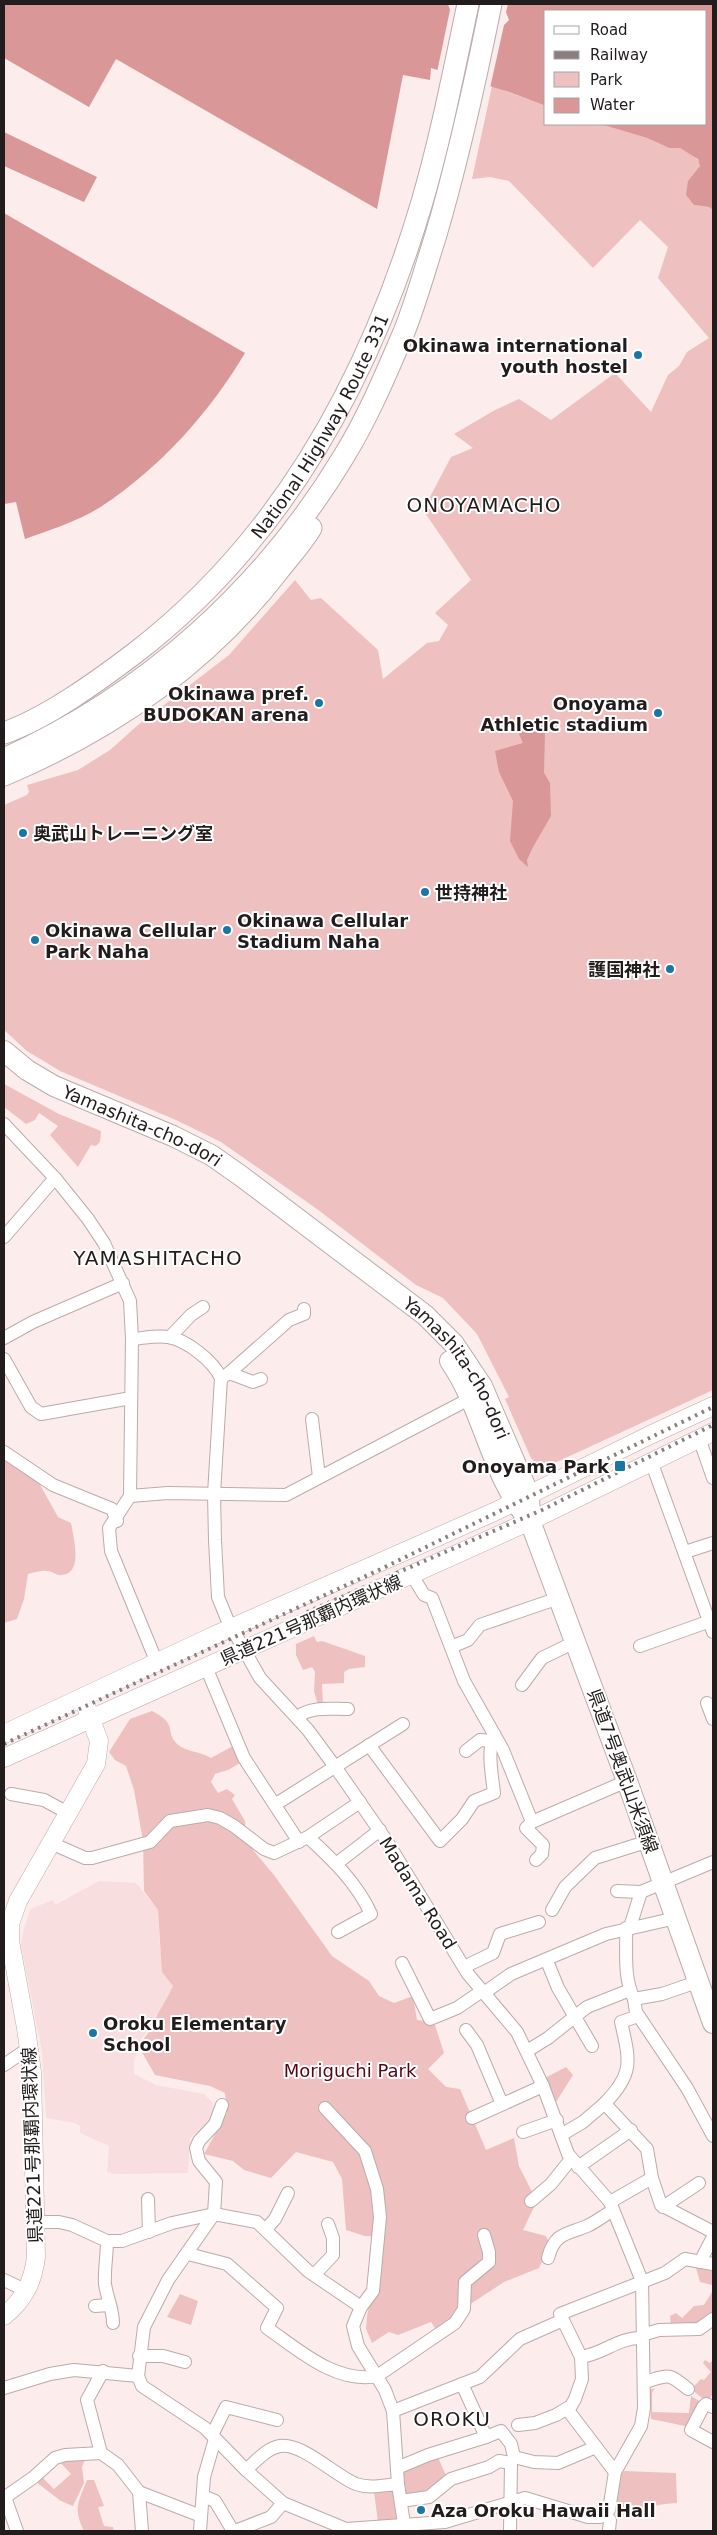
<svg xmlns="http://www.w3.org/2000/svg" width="717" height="2535" viewBox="0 0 717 2535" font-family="'DejaVu Sans','Noto Sans JP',sans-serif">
<rect width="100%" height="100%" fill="#fdecec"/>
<path fill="#f8dede" d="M99,1881L136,1883L158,1910L160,1949L173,1986L164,2007L153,2019L151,2027L141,2039L134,2061V2074L156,2085L204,2094L212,2102L215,2111L213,2120L190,2138L188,2173L115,2174L107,2172L109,2146L80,2133V2126L75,2123L46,2118L42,2052L21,1945L23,1932L30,1909L53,1900L55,1905Z"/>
<g fill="#eec0c0">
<path d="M492,86L546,106V124H600L647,138L669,148H680L694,155L700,163L699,170L688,181L694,205L709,207L713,210V1390L548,1466L536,1463L531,1458L505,1399L509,1397L477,1334L443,1298L416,1285L317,1209L221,1142L176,1120L60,1071L27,1051L4,1030V805L27,795L29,792L27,785L78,770L110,750L138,725L229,655L295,580L311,600L321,598L378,650L383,679L427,643L439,641L448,625L435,613L471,580L423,510L451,457L473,448L454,434L495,410L519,399L551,420L615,373L651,412L668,375L679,366L687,352L709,338L658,278L668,247L640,220L593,268L509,181L490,177L472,179Z"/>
<path d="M4,1084L59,1114L101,1131L100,1142L96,1146L91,1145L78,1167L50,1135L58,1126L39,1113L35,1120L26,1124L4,1107Z"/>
<path d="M4,1446L33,1472L58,1517L71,1523C73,1536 84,1573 62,1575C56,1576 53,1571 47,1571C42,1570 33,1573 28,1574L24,1599L17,1619L4,1623Z"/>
<path d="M314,1636L317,1642L322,1641L365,1656V1667L349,1669L344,1672V1683L322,1684L323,1704L318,1705L314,1691L315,1672L312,1667L303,1670L296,1655V1644Z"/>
<path d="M152,1711C179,1725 164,1730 177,1744C185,1752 200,1751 211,1758L231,1747H234L240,1763L228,1770L215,1774L211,1782L218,1793L227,1789L235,1795L232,1799L245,1821L246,1834L253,1850L274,1875L332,1956L369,1981L379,1996L394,2003L413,1996L417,2020L434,2022L444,2053L428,2069L446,2087L460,2089L486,2150L514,2138L519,2166L533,2194L535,2205L523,2230L546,2236L550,2245L539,2268L504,2282L469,2305L437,2331L431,2322L398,2335L389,2332L372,2343L366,2329L367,2316L384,2237L365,2236L346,2230L342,2179L333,2162L296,2152L271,2178L244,2170L233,2161L204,2154L227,2113L225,2093L210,2086L155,2075L139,2047C142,2039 149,2034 152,2026C157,2013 167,2000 173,1986L162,1972L158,1910L144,1891L143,1841L134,1790L126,1766L115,1760L109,1752L130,1719Z"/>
<path d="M566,2067L573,2075L556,2102L545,2078Z"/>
<path d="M696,2268L713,2271V2312L696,2325L671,2327L670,2316L676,2313L682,2318L694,2306L704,2305L712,2292V2285L700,2282Z"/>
<path d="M180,2294L198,2301L191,2325L167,2317Z"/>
<path d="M705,2360L710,2363L713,2360V2394L707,2402L691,2389L701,2379L704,2380L711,2372L703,2363Z"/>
<path d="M655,2388L652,2393V2412L689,2413L691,2396L701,2402L690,2427L651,2419L649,2390Z"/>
<path d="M437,2455L447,2478L426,2495L406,2498L402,2470Z"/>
<path d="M86,2457L82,2467L84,2483L73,2506L61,2501L36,2482L41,2476L54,2489L71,2474L59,2461Z"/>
<path d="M624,2471L676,2473L677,2503C656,2503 637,2512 617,2516L615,2513C618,2503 618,2477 624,2471Z"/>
<path d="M87,2480H94L104,2506L98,2507L104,2526L113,2527L114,2531H84C73,2508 78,2503 87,2480Z"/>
<path d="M393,2488L399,2519L378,2522L374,2492Z"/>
</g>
<g fill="#d99797">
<path d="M4,4H713V210L709,207L694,205L686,195L688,181L700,166L698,159L680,148H669L647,138L600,124H706V11H546V106L509,92L431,68L430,80L403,75L377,209L116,59L89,107L4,58Z"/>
<path d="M4,132L97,177L84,202L4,166Z"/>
<path d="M4,213L245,353C210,412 160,468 102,506C79,521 50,530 25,539L16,502L4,504Z"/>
<path d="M534,720L540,721L545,731L544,773L550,783L551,816L533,847L527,860L528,867L519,859L510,841L513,801L499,772L495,751L523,743L519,734L528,724Z"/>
</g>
<path fill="#fdecec" d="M448,4H508L506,12L509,20L504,25L490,88L437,72L450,10Z"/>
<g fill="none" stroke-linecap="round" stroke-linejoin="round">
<g stroke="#bbabab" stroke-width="14">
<g id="minor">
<path d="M4,1124L55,1178L88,1219L104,1243L130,1301L132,1339L130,1496L109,1528L111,1551L157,1663"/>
<path d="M4,1237L55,1178"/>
<path d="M170,1337L191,1315L203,1307"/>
<path d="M4,1338L33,1322L123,1283"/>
<path d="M4,1359L31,1407L41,1414L131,1398"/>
<path d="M229,1373L253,1382L261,1379"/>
<path d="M221,1378L228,1374L289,1320L304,1314V1309"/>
<path d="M312,1419L319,1477"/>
<path d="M699,1438L713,1478"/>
<path d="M4,1452L53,1485L112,1509L117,1521"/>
<path d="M651,1461L713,1632"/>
<path d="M130,1496L168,1493L286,1495L471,1398"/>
<path d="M685,1552L713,1543"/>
<path d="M412,1575L424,1595L432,1598L464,1681L503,1750L532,1822L627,1781"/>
<path d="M640,1646L713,1620"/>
<path d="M451,1647L468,1640L480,1625L559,1598"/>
<path d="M206,1667L244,1758L299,1842"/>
<path d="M522,1685L542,1658L575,1642"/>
<path d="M707,1703L713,1719"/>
<path d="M297,1717C312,1706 331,1709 348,1709"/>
<path d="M369,1745L440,1841L462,1819L474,1801L494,1793C492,1775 487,1752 494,1734"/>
<path d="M466,1751L480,1740L491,1741"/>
<path d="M11,1794L44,1800L68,1813"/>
<path d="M276,1804L403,1724"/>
<path d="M532,1822L526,1828L543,1845L542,1854L536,1860"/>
<path d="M308,1837C332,1859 357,1883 371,1914L338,1932"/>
<path d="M51,1843L85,1858H92L150,1842L170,1821L208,1815L220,1818L234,1826L264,1849L274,1853L308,1837L360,1802"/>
<path d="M336,1864L380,1830"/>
<path d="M617,1891L641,1892"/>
<path d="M552,1910L565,1887L595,1858L649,1841"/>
<path d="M630,1927L641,1892L713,1862"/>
<path d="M626,1928C627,1952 623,1977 634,1999L662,1994L697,1982"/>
<path d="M547,1961L558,1988L592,2046"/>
<path d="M402,1963L430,2019L457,2008L482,1991"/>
<path d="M464,1967L493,1953L500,1934L539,1922"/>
<path d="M484,1993L511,1974L606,1934L676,1918"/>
<path d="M634,1999L636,2012L687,2088L713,2136"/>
<path d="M466,2030L477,2045L502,2104"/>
<path d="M527,2051L548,2038L587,2007L630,1990"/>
<path d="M4,2065L29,2048"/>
<path d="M604,2104C634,2074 630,2061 621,2022L638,2016"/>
<path d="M325,2108L365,2151L377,2189L380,2217L373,2291L361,2307L353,2326L358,2346L385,2390L393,2411L398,2484L404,2524"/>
<path d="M472,2118L543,2086"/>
<path d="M523,2132L557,2120"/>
<path d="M561,2135L583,2122L604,2104L607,2106L647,2149L652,2178L661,2205L713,2232"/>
<path d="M578,2167L631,2130"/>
<path d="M148,2199L149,2232"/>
<path d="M531,2201L551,2184L571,2159"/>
<path d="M610,2202L652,2178"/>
<path d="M663,2207L699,2183"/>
<path d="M35,2222H59L72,2225L107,2241H122L172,2223L214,2214L257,2222L308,2271L361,2307"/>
<path d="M266,2229L275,2219L288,2193"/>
<path d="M107,2241C107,2255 104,2271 105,2284C107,2298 113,2309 113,2323"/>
<path d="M188,2254L227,2264L277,2308L267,2328C299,2350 336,2384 377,2376L455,2323L464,2309L465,2282L489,2262V2252L484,2235"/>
<path d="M548,2258C555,2231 568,2235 589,2225C598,2221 605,2214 613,2211"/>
<path d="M700,2262L713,2237"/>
<path d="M314,2275L333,2255V2238L328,2224"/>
<path d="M4,2280L27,2291"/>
<path d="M95,2306L109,2305"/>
<path d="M642,2335L659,2330L699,2329L713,2319"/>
<path d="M139,2356H163L185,2362"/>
<path d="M581,2357C603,2354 619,2337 642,2338"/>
<path d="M103,2371L87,2400L101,2453L118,2465L139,2492L142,2531"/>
<path d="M138,2376L144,2327L168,2280L214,2214L216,2182L199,2161L196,2148L199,2141L215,2124L222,2105"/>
<path d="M645,2382C669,2375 668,2372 688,2389"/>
<path d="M462,2384L486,2437L501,2431L511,2444L514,2457L511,2463L510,2531"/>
<path d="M4,2388L50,2374L74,2370L138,2376L142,2386L205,2428L246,2470L283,2503L346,2529L445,2522L525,2498L588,2517H600L609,2510L615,2472L641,2426L644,2408L642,2281L610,2202L568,2154L543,2086L517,2032L468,1974L386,1840L336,1768L308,1730L260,1678L227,1619L218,1597L215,1540L214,1494L221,1378C213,1361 187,1340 168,1337C157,1335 144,1338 132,1339"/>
<path d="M713,2407L706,2404L703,2407L691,2430L713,2442"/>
<path d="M567,2409L615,2472"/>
<path d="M393,2411L480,2377L520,2339L563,2320"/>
<path d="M518,2425L535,2423L556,2415L571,2406L575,2399L582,2379L581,2357L560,2314L665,2273L685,2259L713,2264"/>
<path d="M212,2435L226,2407L277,2420"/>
<path d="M514,2457L534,2462L558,2463L596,2447"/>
<path d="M397,2468L428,2455L486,2437"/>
<path d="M246,2470C256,2461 267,2448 280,2446C301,2442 336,2476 356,2484C370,2489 384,2485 398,2484"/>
<path d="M139,2492L201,2516"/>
<path d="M203,2496L215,2501L233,2531"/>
<path d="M5,2497L17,2531"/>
<path d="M4,2498L34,2477L55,2458L65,2455L101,2453"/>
<path d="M401,2501L429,2497L451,2479L489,2467L499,2461L511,2463"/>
<path d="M605,2515L610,2520L609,2531"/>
<path d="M200,2531L204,2477L215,2439"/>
<path d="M235,2531L271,2517L283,2503"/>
</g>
</g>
<g stroke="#bbabab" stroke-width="19">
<g id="secondary">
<path d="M4,1734L213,1636L494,1512L650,1435L713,1406"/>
<path d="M4,1758L530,1521L713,1432"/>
<path d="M4,2316C24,2300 33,2282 36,2257L32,2072L26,2028L10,1941V1924L18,1901L96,1764L99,1741L86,1706"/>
</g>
</g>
<g stroke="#bbabab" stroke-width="22">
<g id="primary">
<path id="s1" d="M4,1051L27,1070L54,1086L173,1136L211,1155L241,1176L425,1315L454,1344L482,1386L529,1495L530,1521L627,1781L713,2023"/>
<path d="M450,1361C484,1410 491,1476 530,1521"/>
</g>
</g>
<g stroke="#bbabab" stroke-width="23">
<g id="trunk">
<path id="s2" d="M4,733C47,718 98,681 135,653C282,540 370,378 422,202C441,137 454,70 468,4"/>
<path d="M4,759C146,695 264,589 344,456C368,417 386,374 404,332C416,302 425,269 435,238C458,161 475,83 491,4"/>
<path d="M4,775C113,729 207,664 279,570C290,556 302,543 311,528"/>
</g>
</g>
<use href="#minor" stroke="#fff" stroke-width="12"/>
<use href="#secondary" stroke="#fff" stroke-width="18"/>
<use href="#primary" stroke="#fff" stroke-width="20"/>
<use href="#trunk" stroke="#fff" stroke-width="21"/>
<g stroke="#8a7f7f" stroke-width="4" stroke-dasharray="2.5 5" stroke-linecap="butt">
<path d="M307,1612L542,1510L713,1425"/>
<path d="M4,1744L381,1569L713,1407"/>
</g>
</g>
<g fill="#1a77a5" stroke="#fff" stroke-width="2">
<circle cx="638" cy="355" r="5"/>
<circle cx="319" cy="703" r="5"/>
<circle cx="658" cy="713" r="5"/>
<circle cx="23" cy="833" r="5"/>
<circle cx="425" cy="892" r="5"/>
<circle cx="227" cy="930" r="5"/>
<circle cx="35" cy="940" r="5"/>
<circle cx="670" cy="969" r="5"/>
<rect x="614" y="1460" width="12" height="12" rx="2.5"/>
<circle cx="93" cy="2033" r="5"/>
<circle cx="421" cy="2510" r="5"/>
</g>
<g text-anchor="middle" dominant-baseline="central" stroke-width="4" stroke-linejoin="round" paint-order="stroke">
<g font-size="18" font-weight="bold" fill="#221c1c" stroke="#fff" text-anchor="start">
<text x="628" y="345" text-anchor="end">Okinawa international<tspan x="628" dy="21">youth hostel</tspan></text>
<text x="309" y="693" text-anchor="end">Okinawa pref.<tspan x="309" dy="21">BUDOKAN arena</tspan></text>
<text x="648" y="703" text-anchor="end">Onoyama<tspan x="648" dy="21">Athletic stadium</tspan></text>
<text x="33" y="833">奥武山トレーニング室</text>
<text x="435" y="892">世持神社</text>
<text x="237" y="920">Okinawa Cellular<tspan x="237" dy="21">Stadium Naha</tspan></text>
<text x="45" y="930">Okinawa Cellular<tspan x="45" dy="21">Park Naha</tspan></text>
<text x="660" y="969" text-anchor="end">護国神社</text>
<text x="609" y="1466" text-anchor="end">Onoyama Park</text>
<text x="103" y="2023">Oroku Elementary<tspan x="103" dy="21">School</tspan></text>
<text x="431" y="2510">Aza Oroku Hawaii Hall</text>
</g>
<g font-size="18" fill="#221c1c" stroke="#fff">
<text stroke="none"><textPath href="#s2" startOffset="450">National Highway Route 331</textPath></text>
<text stroke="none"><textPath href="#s1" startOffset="158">Yamashita-cho-dori</textPath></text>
<text stroke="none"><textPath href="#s1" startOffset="562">Yamashita-cho-dori</textPath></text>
<text transform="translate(311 1620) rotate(-24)">県道221号那覇内環状線</text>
<text transform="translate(623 1771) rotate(70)">県道7号奥武山米須線</text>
<text transform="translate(418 1893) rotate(58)">Madama Road</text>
<text transform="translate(32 2145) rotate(-92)">県道221号那覇内環状線</text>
</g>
<g font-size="18" fill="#550514" stroke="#fff">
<text x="350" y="2070">Moriguchi Park</text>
</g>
<g font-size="20" letter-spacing="1" fill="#221c1c" stroke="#fff">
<text x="484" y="505">ONOYAMACHO</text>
<text x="158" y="1258">YAMASHITACHO</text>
<text x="452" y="2419">OROKU</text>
</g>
</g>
<rect width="717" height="2535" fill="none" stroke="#221c1c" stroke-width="10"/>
<rect x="544" y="10" width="162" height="115" fill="#ffffff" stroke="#a7a4a4"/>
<rect x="554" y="26" width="25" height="8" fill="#ffffff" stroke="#a7a4a4"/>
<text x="590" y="35" font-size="15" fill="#221c1c">Road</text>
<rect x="554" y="51" width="25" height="8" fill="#8a7f7f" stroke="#a7a4a4"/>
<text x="590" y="60" font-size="15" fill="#221c1c">Railway</text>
<rect x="554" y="72" width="25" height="15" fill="#eec0c0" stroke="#a7a4a4"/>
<text x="590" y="85" font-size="15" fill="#221c1c">Park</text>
<rect x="554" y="98" width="25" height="15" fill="#d99797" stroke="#a7a4a4"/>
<text x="590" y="110" font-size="15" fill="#221c1c">Water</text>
</svg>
